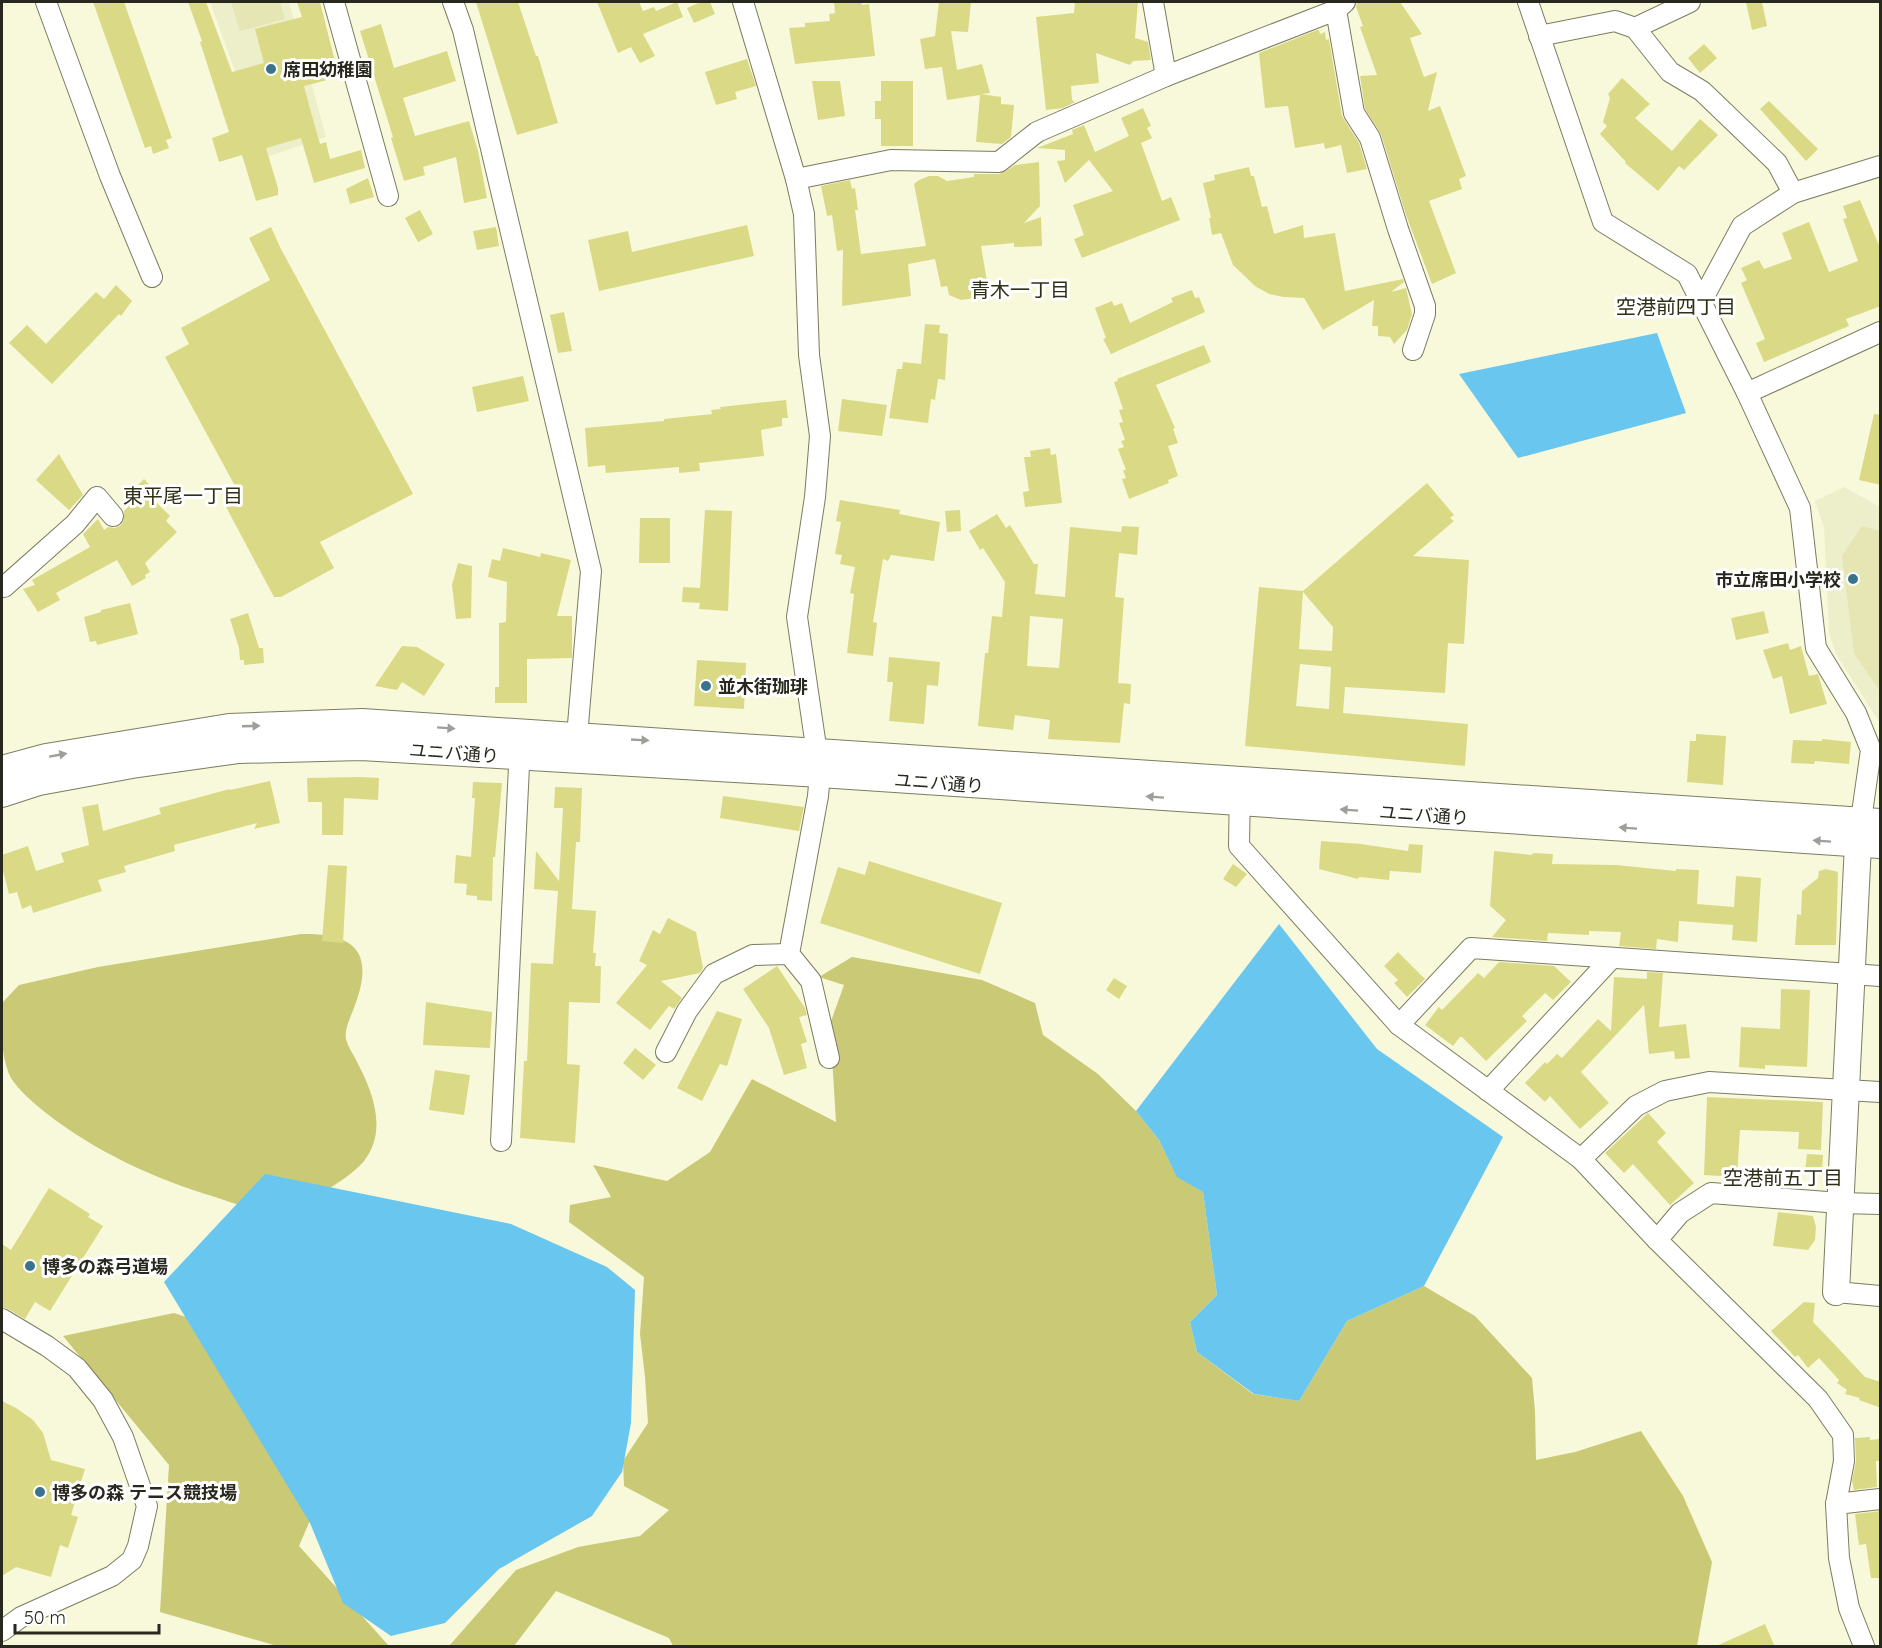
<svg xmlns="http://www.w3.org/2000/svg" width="1882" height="1648" viewBox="0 0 1882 1648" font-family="Quicksand,'Noto Sans JP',sans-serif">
<rect width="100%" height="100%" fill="#f8f9db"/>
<g fill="#edeeca">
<path d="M210,2H289L326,137L266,157Z"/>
<path d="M1844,487L1880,507V723L1836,654L1829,632L1824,527L1815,501Z"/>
</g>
<g fill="#e5e6b4">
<path d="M231,2H280L285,19L240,31Z"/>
<path d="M1862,526L1880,531V691L1854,653L1842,556Z"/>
</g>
<g fill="#cac976">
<path d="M301,934C354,933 375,951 355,1005C352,1015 344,1028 346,1039C348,1048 355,1056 358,1064C374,1094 387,1132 364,1161C354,1174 316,1199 300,1202C288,1205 258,1207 246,1206C236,1205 225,1200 215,1197C155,1179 96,1152 46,1113C34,1103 19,1091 11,1078C0,1056 2,1029 2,1003L19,985L98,967Z"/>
<path d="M852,957L982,980L1035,1003L1043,1035L1098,1074L1136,1111L1159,1140L1177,1176L1203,1192L1217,1295L1190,1322L1197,1352L1253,1394L1299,1401L1347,1321L1424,1286L1475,1316L1532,1378L1535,1411L1536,1460L1575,1452L1641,1431L1683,1496L1712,1562L1697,1646H673L669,1638L556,1591L514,1646H449L516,1570L578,1547L640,1536L669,1510L624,1486L623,1461L648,1423L645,1377L640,1334L644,1277L569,1222L570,1205L611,1197L593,1165L667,1181L710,1152L752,1079L836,1122L830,1024L844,985L819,977Z"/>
<path d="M174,1313L285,1350L341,1448L299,1546L389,1646H277L160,1612L169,1465L63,1336Z"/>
</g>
<g fill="#68c6ef">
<path d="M1657,333L1686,413L1518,458L1459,374Z"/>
<path d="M1279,924L1377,1049L1503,1137L1424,1286L1347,1321L1299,1401L1254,1394L1197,1352L1190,1322L1217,1295L1203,1192L1177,1177L1159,1140L1136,1111Z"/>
<path d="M265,1174L511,1224L607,1267L635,1290L631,1423L622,1472L592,1516L499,1569L445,1623L391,1636L343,1603L310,1523L164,1282Z"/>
</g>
<g fill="#dada86" fill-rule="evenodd">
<path d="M93,2H124L172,138L166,140L169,148L153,154L151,146L145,148Z"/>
<path d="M188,2H206L232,72L264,63L255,29L302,17L297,2H320L339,77L304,86L310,109L320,144L326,142L330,159L361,150L365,168L314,183L301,138L266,148L278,188V195L256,201L242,155L219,162L212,138L229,132L200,42L202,41Z"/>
<path d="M476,2H518L536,56H538L558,123L517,135Z"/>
<path d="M597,2H639L643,11L654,7L656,11L677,2L683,17L643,34L655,56L640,63L631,47L618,53Z"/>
<path d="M701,2H710L715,14L694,23L687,8Z"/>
<path d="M834,2H861L862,5L869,4L875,56L795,64L789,28L805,27V23L830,21L829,14L835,13Z"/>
<path d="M939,2H971L968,32L951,31L957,70L982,64L990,93L981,94L1001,97V104L1014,105L1011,137L1002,144L976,142L980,95L947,100L942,67L925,69L920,39L935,36Z"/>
<path d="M1075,2H1138L1135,38L1148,42L1151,60L1133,61L1130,65L1096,53L1099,83L1071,86L1072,100L1075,102L1063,108L1046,110L1036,17L1074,13Z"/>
<path d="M1357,2H1400L1422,34L1410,38L1424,77L1437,72L1428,111L1440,106L1466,176L1459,179L1462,189L1429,201L1456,273L1432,284L1406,215L1381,134L1365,109L1360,76L1377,75L1360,27L1363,26L1356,7Z"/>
<path d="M1746,2H1762L1767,26L1752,30Z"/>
<path d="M381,24L394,68L447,51L456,81L403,98L415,136L469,121L478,151L487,198L464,203L456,157L423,167L425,175L404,181L391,138L393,137L360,31Z"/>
<path d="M1317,30H1319L1320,34L1325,32L1326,40L1329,39L1342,116L1359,143L1367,169L1347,173L1341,145L1325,149L1324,143L1295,148L1288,106L1265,108L1259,53Z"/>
<path d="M1704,44L1717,58L1700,73L1688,58Z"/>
<path d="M747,59L756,86L735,92L737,99L716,105L705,72Z"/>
<path d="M1622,78L1650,104L1635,118L1672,151L1700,119L1718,135L1684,170L1679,166L1658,191L1625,163L1626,162L1600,134L1607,126L1603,122L1610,98L1608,94Z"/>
<path d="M812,81H840L845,116L818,120Z"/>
<path d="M881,81H913V146H881V119H875V101H881Z"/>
<path d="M1769,101L1818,149L1806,161L1760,109Z"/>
<path d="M1143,108L1151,126L1147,128L1152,138L1141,143L1162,201L1171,197L1180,220L1082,258L1074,239L1084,235L1073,205L1113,191L1089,160L1065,183L1057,161L1065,160V150L1037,148L1073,134L1072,130L1084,125L1095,152L1129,136L1121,118Z"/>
<path d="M1039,162L1040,206L1024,223L1041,217L1042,246L1014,247V243L981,246L990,299L976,301L975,298L961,300L949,295L947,286L941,287L935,259L908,264L911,296L842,306L843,250L837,251L832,215L827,216L821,186L850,180L852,189L855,188L858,210H855L861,254L926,246L914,184L919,180L929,176H938L947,181L974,177V174H999L1006,171L1015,165Z"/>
<path d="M1249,167L1251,176H1254L1262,207L1267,206L1274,234L1303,225L1304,238L1335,233L1345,291L1403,279L1404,282L1391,292L1406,288L1412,314L1407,330L1394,344L1390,337L1378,336V326H1372L1374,300L1323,330L1304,298L1284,297L1269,294L1255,286L1233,265L1221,233L1212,235L1209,218H1211L1203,183L1215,180L1214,175Z"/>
<path d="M368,178L374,197L350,204L346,189Z"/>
<path d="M1860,200L1881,250V306L1846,319L1849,326L1764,362L1756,343L1765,339L1741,283L1747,280L1741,268L1759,260L1764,269L1792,259L1782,233L1809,222L1829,272L1858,261L1843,219L1847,218L1843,206Z"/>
<path d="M420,210L433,234L418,242L405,218Z"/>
<path d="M747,225L754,256L599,291L588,240L628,231L632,252Z"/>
<path d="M271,227L280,247L413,494L320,542L334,568L281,597H274L225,505L241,497L165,357L189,344L181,328L270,280L249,238Z"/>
<path d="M496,227L499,246L477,250L473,231Z"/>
<path d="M116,285L132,301L121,316L119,314L52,384L9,343L27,325L46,344L96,292L104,299Z"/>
<path d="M1192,290L1195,298L1199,297L1205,312L1111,354L1103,339L1106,338L1095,308L1112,301L1114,306L1122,303L1130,323L1173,302L1171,298Z"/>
<path d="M564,312L572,351L558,353L550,315Z"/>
<path d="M925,324L940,325L939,333L948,334L945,380L938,379L935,400L931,399L928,423L889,418L897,369H902L903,362L921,364Z"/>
<path d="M1204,345L1211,362L1156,385L1175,428L1173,429L1178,443L1168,446L1178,476L1168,480L1169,483L1129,499L1122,479L1126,478L1123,470H1126L1118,449L1124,447L1121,441L1125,440L1119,423L1123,422L1119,410L1123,409L1114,382L1118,381L1117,379Z"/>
<path d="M523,376L529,401L477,412L472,387Z"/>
<path d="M842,399L887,405L882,436L838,431Z"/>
<path d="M786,400L788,418H782V426L761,430L764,456L699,463L700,471L679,473V467L606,473L605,465L588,467L585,428L664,421V419L712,414L711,410L721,409L720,407Z"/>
<path d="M1874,414L1881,415V485L1859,480Z"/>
<path d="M1050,448L1051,455L1056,454L1062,503L1025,507L1023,492L1029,491L1024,457H1031L1030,451Z"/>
<path d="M59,454L83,495L69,510L36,480Z"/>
<path d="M144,479L160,496L155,501L170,516L166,521L177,532L145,563L150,572L145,575L146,578L132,586L117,560L56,593L60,600L38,612L23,589L35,585L32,580L90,547L83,534L98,519L104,530L108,527L115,528L121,525L124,520V511L128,507L122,501Z"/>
<path d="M1427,483L1454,515L1450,518L1454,521L1413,556L1469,560L1464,644L1448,643L1445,693L1345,687L1343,713L1468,724L1465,766L1245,746L1259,587L1303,591ZM1303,592L1333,627L1332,651L1299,649ZM1300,664L1331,667L1329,709L1296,706Z"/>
<path d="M840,500L900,510L899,514L940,522L934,561L891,555L888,561L883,559L873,622L877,623L873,656L847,653L854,594L850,593L855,567L840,564L842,555L835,554L841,522L836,521Z"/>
<path d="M705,510L732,511L728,611L699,609L700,603L682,602L683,587L700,588Z"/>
<path d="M960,510L961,531L947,532L945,511Z"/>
<path d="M997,514L1006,528L1010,525L1034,564H1038L1035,594L1065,597L1070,527L1121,532L1122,526L1139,527L1137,555L1119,553L1115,597L1124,598L1118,683L1131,684L1130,704L1124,703L1120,743L1048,739L1050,720L1015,715L1013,730L978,726L985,653H988L992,616L1002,617L1005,582L983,548L980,550L969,531ZM1030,616L1063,619L1059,668L1027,666Z"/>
<path d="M640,518H670V563H639Z"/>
<path d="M503,548L540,557L541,553L571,560L557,616H572V658L527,659V703H495V687H499V623L506,622L507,582L488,577L492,559L500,561Z"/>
<path d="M458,563L472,566L471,618L456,619L452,585Z"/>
<path d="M130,603L138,634L97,645L96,641L90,642L84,617L101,612V610Z"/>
<path d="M1764,611L1769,633L1736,640L1731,618Z"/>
<path d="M248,613L259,648H263L264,663L244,665V660H240L239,648L230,619Z"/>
<path d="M1788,643L1790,650L1801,646L1809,676L1818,674L1827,704L1790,714L1782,676L1773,679L1763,650Z"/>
<path d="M402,646L417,647L445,664L424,696L402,682L397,690L375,686Z"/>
<path d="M889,657L940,662L938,686L927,685L924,724L889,721L893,682H887Z"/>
<path d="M697,660L746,663L744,709L694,706Z"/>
<path d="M1696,734L1726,736L1723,785L1687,782L1690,741H1696Z"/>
<path d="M1822,739L1851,742L1849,764L1815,761L1814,764L1791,763L1793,740L1822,741Z"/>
<path d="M360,777L379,778L378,800L344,798L343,835H322V802H308L307,778Z"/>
<path d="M270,781L280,823L254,829L257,823L174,845L175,851L124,866L126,872L98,880L102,891L33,913L31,905L22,909L17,892L9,894L2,867V855L28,846L36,871L64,862L61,853L89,845L82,807L98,804L103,831L161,814L159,808L230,789V790Z"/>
<path d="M473,782L502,783L495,857H493L492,901L477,900V896L466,895L467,884L454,883L456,855L471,857L475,798H472Z"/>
<path d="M555,787L582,788L580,842H576L572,909L596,911L593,953H596L595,966H601L600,1003L569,1002L567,1064L580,1065L575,1143L520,1138L524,1061H527L531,963L553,964L558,891L534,889L536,851L559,881L563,808H554Z"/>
<path d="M723,796L804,807L799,831L720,818Z"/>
<path d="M1321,841L1361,844L1408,851L1409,844L1423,845L1421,873L1390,871L1389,880L1359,877L1358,879L1319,869Z"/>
<path d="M1494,851L1532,855L1533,853L1553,854L1552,864L1616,865L1676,871V869L1699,870L1697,904L1734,907L1736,876L1761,878L1757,942L1732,940L1733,925L1679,921L1678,942L1657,939L1656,949L1619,946L1621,932L1589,931V935L1548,933L1547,941L1492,937L1506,920L1490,906Z"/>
<path d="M869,861L1002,903L980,974L820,923L838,867L865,875Z"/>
<path d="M1233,864L1247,874L1236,887L1223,879Z"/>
<path d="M328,865L347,866L343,943L322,941Z"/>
<path d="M1826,869L1838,872L1836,945H1795L1797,914L1801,915L1802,891L1818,878L1819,871Z"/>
<path d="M668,918L696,932L703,968L700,973L661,981L682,998L674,1009L669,1006L650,1030L616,1003L647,965L639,961L653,930L660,934Z"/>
<path d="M1398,952L1425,979L1407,997L1394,983L1398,980L1384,966Z"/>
<path d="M1499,962L1554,966L1571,982L1553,1000L1545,993L1522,1016L1527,1021L1486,1061L1462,1037H1460L1453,1046L1425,1025L1439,1007L1442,1010L1478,973L1484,978Z"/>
<path d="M777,966L805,1008L807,1015L799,1017L807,1042L801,1044L807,1068L784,1075L769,1028L743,989Z"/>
<path d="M1647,972L1663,973L1659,1027L1686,1024L1690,1058L1675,1059L1674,1051L1649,1054L1644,1005L1581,1072L1609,1103L1580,1129L1550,1096L1545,1102L1525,1083L1545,1062L1547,1064L1557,1054L1562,1058L1598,1019L1611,1031L1614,977L1647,979Z"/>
<path d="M1114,978L1127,986L1119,999L1106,990Z"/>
<path d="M1781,989L1810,990L1807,1067L1765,1065V1069L1739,1067L1741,1027L1780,1029Z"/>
<path d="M426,1002L492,1012L490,1048L423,1045Z"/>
<path d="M717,1011L742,1019L727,1066L720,1064L702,1101L677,1088Z"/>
<path d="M635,1048L656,1065L643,1080L623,1063Z"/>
<path d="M435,1070L470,1075L464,1115L429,1110Z"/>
<path d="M1707,1097L1823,1102L1821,1150L1798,1149L1799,1132L1740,1130L1737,1177L1704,1175Z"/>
<path d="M1648,1113L1666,1133L1657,1142L1694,1183L1670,1205L1633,1164L1624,1173L1605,1153Z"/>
<path d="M1807,1154L1823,1155L1822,1172L1805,1171Z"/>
<path d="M49,1188L90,1214L88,1217L103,1226L50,1311L35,1302L25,1319L8,1309L2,1307V1244L11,1250Z"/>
<path d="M1778,1212L1813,1216L1816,1227L1815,1240L1808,1250L1773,1246Z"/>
<path d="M1804,1302L1815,1303L1813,1322L1837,1347L1865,1377L1881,1382V1408L1859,1400L1860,1398L1845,1394L1847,1390L1837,1383L1839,1380L1819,1358L1808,1368L1798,1355L1795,1357L1771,1331Z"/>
<path d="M2,1401L16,1408L33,1420L43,1433L51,1460L85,1469L71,1515L78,1517L68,1548L60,1545L51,1577L16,1567L2,1576Z"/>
<path d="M1870,1437V1440L1879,1439L1880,1461H1876L1877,1487L1854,1490L1852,1481L1856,1461L1855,1438Z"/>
<path d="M1881,1511V1578H1871L1866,1544L1859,1545L1855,1514Z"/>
<path d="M1765,1624L1775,1647H1714Z"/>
</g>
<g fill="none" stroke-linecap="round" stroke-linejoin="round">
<g stroke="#7c7c62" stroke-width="22">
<g id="minor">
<path d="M46,2L110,176L152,277"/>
<path d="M334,2L388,196"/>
<path d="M453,2L463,30L591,571L576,748"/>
<path d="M743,2L796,179L804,214L809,355L820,436L815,497L797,617L820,774L818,796L789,954L811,981L829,1058"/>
<path d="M1153,2L1166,76"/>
<path d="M1528,2L1603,222L1687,274L1747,393L1800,508L1816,648L1856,713L1871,750L1859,834"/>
<path d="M1690,2L1635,28L1670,72L1702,91L1777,163L1793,193"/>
<path d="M1336,10L1354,113L1370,138L1398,229L1425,306V314L1413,350"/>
<path d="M1539,36L1615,21L1635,28"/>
<path d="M796,179L891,160L999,162L1037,132L1166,76L1336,10L1345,2"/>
<path d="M1701,302L1742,226L1793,193L1880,166"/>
<path d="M1747,393L1880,332"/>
<path d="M2,587H4L75,524L97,497L113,516"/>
<path d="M1240,788L1239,846L1399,1025L1581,1159L1657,1240L1818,1399L1843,1435L1844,1461L1836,1504L1839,1558L1849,1608L1864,1646"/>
<path d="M1399,1025L1471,948L1880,976"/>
<path d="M666,1052L687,1011L714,974L753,955L789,954"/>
<path d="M1488,1091L1611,959"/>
<path d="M501,1141L520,745"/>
<path d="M1581,1159L1636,1106L1665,1091L1709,1082L1880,1092"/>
<path d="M1657,1240L1680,1213L1711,1193L1840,1203L1880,1204"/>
<path d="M1836,1292L1880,1296"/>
<path d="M2,1319L47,1346L77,1368L103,1400L123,1437L147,1506L138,1546L132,1560L112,1576L21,1617L2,1631"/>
<path d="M1836,1504L1880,1499"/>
</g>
</g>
<g stroke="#7c7c62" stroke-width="28">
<g id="tertiary">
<path d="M2,769L46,757L229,727L362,722L1880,822"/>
<path d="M2,794L39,782L132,765L239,750L361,747L820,774L1880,845"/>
<path d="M1836,1292L1858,844"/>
</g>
</g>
<use href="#minor" stroke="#fff" stroke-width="20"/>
<use href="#tertiary" stroke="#fff" stroke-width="26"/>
</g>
<defs><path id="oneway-solid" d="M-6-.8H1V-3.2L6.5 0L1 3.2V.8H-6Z" transform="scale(1.5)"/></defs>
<g fill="#9e9e9a">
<use href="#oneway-solid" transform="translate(251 726) rotate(-2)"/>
<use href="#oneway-solid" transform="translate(446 728) rotate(4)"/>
<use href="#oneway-solid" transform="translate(640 740) rotate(3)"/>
<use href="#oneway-solid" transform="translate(58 755) rotate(-10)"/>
<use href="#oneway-solid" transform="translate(1155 797) rotate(-176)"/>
<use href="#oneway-solid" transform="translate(1349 810) rotate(-176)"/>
<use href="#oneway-solid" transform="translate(1628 828) rotate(-176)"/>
<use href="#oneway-solid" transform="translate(1822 841) rotate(-176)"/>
</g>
<g fill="#3a738c" stroke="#fff" stroke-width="2">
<circle cx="271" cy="69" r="6"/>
<circle cx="1853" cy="579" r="6"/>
<circle cx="706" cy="686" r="6"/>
<circle cx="30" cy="1266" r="6"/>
<circle cx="40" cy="1492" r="6"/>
</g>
<g text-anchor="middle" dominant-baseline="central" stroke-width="6" stroke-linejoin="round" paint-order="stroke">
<g font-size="18" font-weight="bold" fill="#28281e" stroke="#fff" text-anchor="start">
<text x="283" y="69">席田幼稚園</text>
<text x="1841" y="579" text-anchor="end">市立席田小学校</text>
<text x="718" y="686">並木街珈琲</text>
<text x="42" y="1266">博多の森弓道場</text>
<text x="52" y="1492">博多の森 テニス競技場</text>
</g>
<g font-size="18" fill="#28281e" stroke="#fff">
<text transform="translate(454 753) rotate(4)">ユニバ通り</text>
<text transform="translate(939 783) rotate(4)">ユニバ通り</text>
<text transform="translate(1424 815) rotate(4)">ユニバ通り</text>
</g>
<g font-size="20" fill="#2f2f17" stroke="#fff">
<text x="1020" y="289">青木一丁目</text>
<text x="1676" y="306">空港前四丁目</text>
<text x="183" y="495">東平尾一丁目</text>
<text x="1783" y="1177">空港前五丁目</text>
</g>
</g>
<rect width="1882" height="1648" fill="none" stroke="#28281e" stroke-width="6"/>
<path d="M15 1624v9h144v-9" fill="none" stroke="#28281e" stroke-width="3"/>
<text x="24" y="1624" font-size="18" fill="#28281e" stroke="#ffffff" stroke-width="4.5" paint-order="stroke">50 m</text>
</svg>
